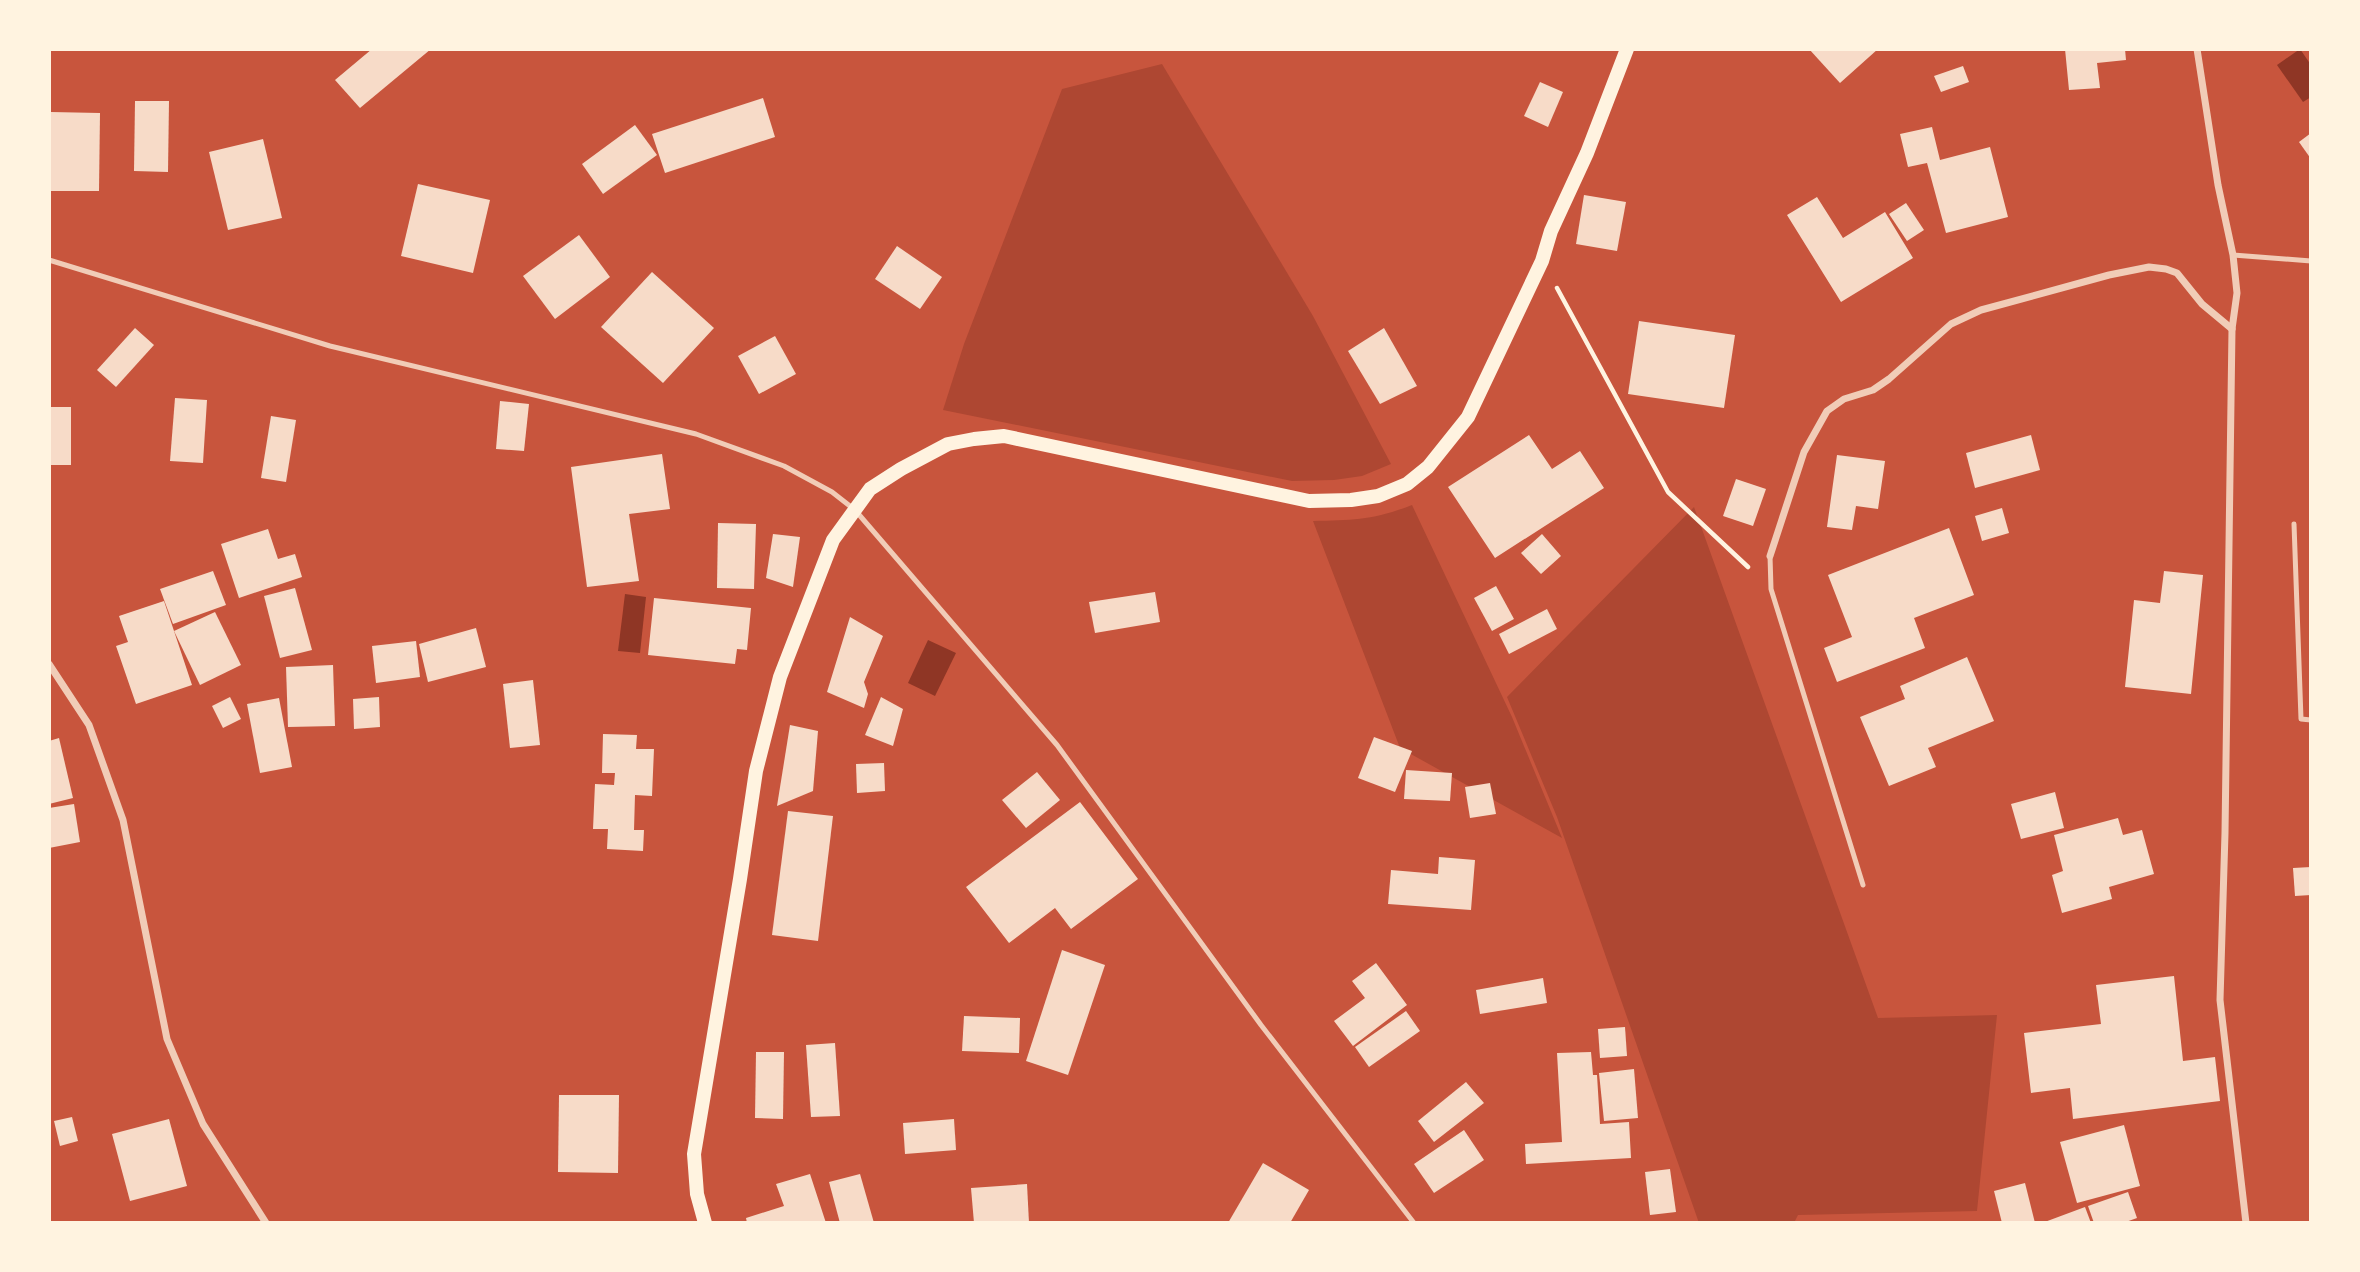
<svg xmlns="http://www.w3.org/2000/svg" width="2360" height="1272" viewBox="0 0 2360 1272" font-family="'Zilla Slab',serif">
<rect width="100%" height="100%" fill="#c8553d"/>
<g fill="#ae4732">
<path d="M1162,64L1313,316L1391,464L1362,476L1334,480L1292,481L943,410L964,344L1062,89Z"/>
<path d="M1412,505L1512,717L1562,838L1400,748L1313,521C1353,520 1374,520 1412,505Z"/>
<path d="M1694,507L1878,1018L1997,1015L1977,1211L1798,1215L1794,1223H1699L1557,817L1507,697Z"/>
</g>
<g fill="#8f3625">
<path d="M2300,49L2311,65V97L2303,102L2277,65Z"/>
<path d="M625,594L646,597L640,653L618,651Z"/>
<path d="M928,640L956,653L935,696L908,683Z"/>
</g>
<g fill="#f7dbc8">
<path d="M372,49H431L360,108L335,80Z"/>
<path d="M1809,49H1878L1840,83Z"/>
<path d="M2065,49H2125L2126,60L2097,63L2100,88L2069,90Z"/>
<path d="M1963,66L1969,82L1941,92L1934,76Z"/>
<path d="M1540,82L1563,92L1548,127L1524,116Z"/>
<path d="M763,98L775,137L665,173L652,134Z"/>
<path d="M135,101H169L168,172L134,171Z"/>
<path d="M51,112L100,113L99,191H50Z"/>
<path d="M635,125L657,155L603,194L582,164Z"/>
<path d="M1932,127L1940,160L1990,147L2008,217L1946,233L1927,163L1908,167L1900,134Z"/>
<path d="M2311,133V159L2299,142Z"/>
<path d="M263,139L282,218L228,230L209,152Z"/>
<path d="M418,184L490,200L473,273L401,256Z"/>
<path d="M1584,195L1626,202L1617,251L1576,244Z"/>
<path d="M1817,197L1843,238L1885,212L1913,258L1841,302L1787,215Z"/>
<path d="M1906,203L1924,230L1907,241L1889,214Z"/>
<path d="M579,235L610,277L555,319L523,276Z"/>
<path d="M897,246L942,277L920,309L875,279Z"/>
<path d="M652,272L714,328L663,383L601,327Z"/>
<path d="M1639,321L1735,335L1724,408L1628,394Z"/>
<path d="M135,328L154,345L116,387L97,370Z"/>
<path d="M1384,328L1417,386L1380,404L1348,351Z"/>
<path d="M775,336L796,374L759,394L738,356Z"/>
<path d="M175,398L207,400L203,463L170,461Z"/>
<path d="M500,401L529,404L524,451L496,449Z"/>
<rect x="49" y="407" width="22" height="58"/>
<path d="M271,416L296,420L286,482L261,478Z"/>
<path d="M1529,435L1552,469L1580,451L1604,488L1495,558L1448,487Z"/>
<path d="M2031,435L2040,470L1975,488L1966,453Z"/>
<path d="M662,454L670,509L629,514L639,581L587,587L571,467Z"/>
<path d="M1837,455L1885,461L1878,509L1856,506L1852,530L1827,527Z"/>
<path d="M1736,479L1766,489L1753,526L1723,516Z"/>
<path d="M2002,508L2009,533L1982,541L1975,516Z"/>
<path d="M718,523L756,524L754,589L717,588Z"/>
<path d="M1949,528L1974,595L1914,618L1925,648L1837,682L1824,648L1852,637L1828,575Z"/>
<path d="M268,529L278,559L295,554L302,577L239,598L221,544Z"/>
<path d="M773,534L800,537L793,587L766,578Z"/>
<path d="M1542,534L1561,556L1541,574L1521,553Z"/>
<path d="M213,571L226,605L173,624L160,589Z"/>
<path d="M2164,571L2203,575L2191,694L2125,687L2134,600L2160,603Z"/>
<path d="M1496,586L1514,619L1492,631L1474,598Z"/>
<path d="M295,588L312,650L280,658L264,596Z"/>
<path d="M1155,592L1160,622L1095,633L1089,602Z"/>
<path d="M654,598L751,608L747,650L737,649L735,664L648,655Z"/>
<path d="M164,601L192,685L136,704L116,646L128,642L119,616Z"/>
<path d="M1547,609L1557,629L1509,654L1499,634Z"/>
<path d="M215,612L241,665L200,685L174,631Z"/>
<path d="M850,617L883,636L864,682L868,694L864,708L827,692Z"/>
<path d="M476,628L486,667L428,682L419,644Z"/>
<path d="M416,641L420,677L376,683L372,646Z"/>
<path d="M1967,657L1994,721L1928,748L1936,767L1889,786L1860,717L1905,699L1900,686Z"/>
<path d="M333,665L335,726L288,727L286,667Z"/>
<path d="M533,680L540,745L510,748L503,684Z"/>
<path d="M230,697L241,719L223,728L212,706Z"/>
<path d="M379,697L380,727L354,729L353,699Z"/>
<path d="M881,697L903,709L893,746L865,735Z"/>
<path d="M279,698L292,767L260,773L247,704Z"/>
<path d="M790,725L818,731L813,791L777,806Z"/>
<path d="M603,734L637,735L636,749H654L652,796L635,795L634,830H644L643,851L607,849L608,829H593L595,784L614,785L615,773H602Z"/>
<path d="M1374,737L1412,751L1395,792L1358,778Z"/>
<path d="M59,738L73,798L49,804V741Z"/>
<path d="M884,763L885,791L857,793L856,764Z"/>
<path d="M1406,770L1452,773L1450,801L1404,799Z"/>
<path d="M1037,772L1060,800L1026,828L1002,800Z"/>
<path d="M1490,783L1496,814L1470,818L1465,787Z"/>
<path d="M2055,792L2064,828L2021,839L2011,804Z"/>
<path d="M1080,802L1138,879L1071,929L1055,908L1009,943L966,887Z"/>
<path d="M74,804L80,842L49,848V808Z"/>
<path d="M788,811L833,816L818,941L772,935Z"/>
<path d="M2118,818L2123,835L2142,830L2154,874L2109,887L2112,899L2062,913L2052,875L2063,871L2054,835Z"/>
<path d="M1439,857L1475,860L1471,910L1388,904L1391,870L1438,874Z"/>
<path d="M2311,867V895L2295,896L2293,868Z"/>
<path d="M1062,950L1105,965L1068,1075L1026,1061Z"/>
<path d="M1376,963L1407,1005L1353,1046L1334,1021L1365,998L1352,981Z"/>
<path d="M2174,976L2183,1061L2215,1057L2220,1101L2073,1119L2070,1088L2031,1093L2024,1033L2101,1024L2096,985Z"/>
<path d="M1543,978L1547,1003L1480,1014L1476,990Z"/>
<path d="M1406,1011L1420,1031L1369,1067L1355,1047Z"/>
<path d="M964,1016L1020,1018L1019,1053L962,1051Z"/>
<path d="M1625,1027L1627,1056L1600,1058L1598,1029Z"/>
<path d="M835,1043L840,1116L811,1117L806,1045Z"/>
<path d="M756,1052H784L783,1119L755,1118Z"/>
<path d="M1591,1052L1593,1075H1597L1600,1124L1629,1122L1631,1158L1526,1164L1525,1144L1562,1142L1557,1053Z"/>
<path d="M1634,1069L1638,1118L1604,1121L1599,1073Z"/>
<path d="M1466,1082L1484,1103L1434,1142L1418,1121Z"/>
<path d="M559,1095H619L618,1173L558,1172Z"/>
<path d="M72,1117L78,1141L60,1146L54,1121Z"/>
<path d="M169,1119L187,1186L130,1201L112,1134Z"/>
<path d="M954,1119L956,1150L905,1154L903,1123Z"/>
<path d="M2124,1125L2140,1186L2077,1203L2060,1142Z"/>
<path d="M1464,1130L1484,1160L1434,1193L1414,1164Z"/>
<path d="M1263,1163L1309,1190L1290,1223H1228Z"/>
<path d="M1670,1169L1676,1212L1650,1215L1645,1172Z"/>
<path d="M810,1174L826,1223H747L746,1218L784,1206L776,1184Z"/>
<path d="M860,1174L874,1223H840L829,1182Z"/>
<path d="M2025,1183L2035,1223H2002L1994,1191Z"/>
<path d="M1027,1184L1029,1223H974L971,1188Z"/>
<path d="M2128,1192L2137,1218L2123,1223H2094L2088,1206Z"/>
<path d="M2085,1207L2091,1223H2042Z"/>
</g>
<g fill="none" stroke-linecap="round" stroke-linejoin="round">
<path stroke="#fff3e0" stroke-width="4.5" d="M1557,288L1668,492L1748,567"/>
<g stroke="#f1ccb7" stroke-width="5">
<path d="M2233,255L2311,261"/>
<path d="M49,260L330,346L696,434L784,466L832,492L855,510L1057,745L1261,1025L1414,1223"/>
<path d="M2294,524L2301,719L2311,720"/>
<path d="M1770,556L1771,589L1863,885"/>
</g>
<g stroke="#f1ccb7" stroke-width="7">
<path d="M2197,49L2218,185L2233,255L2237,293L2232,329L2225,833L2220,1000L2246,1223"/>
<path d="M1770,556L1804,452L1827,411L1844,399L1873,390L1889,379L1951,324L1981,310L2109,275L2149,267L2166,269L2177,273L2202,304L2232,329"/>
<path d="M49,664L89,725L123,820L167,1039L203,1124L266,1223"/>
</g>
<path stroke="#fff3e0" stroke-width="14" d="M705,1223L697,1194L694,1154L740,879L756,771L780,677L833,540L870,489L901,469L948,444L974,439L1004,436L1309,501L1351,500L1378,496L1407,484L1428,467L1468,417L1542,261L1551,231L1587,153L1627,49"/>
</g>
<rect width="2360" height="1272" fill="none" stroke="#fff3e0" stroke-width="102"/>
</svg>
